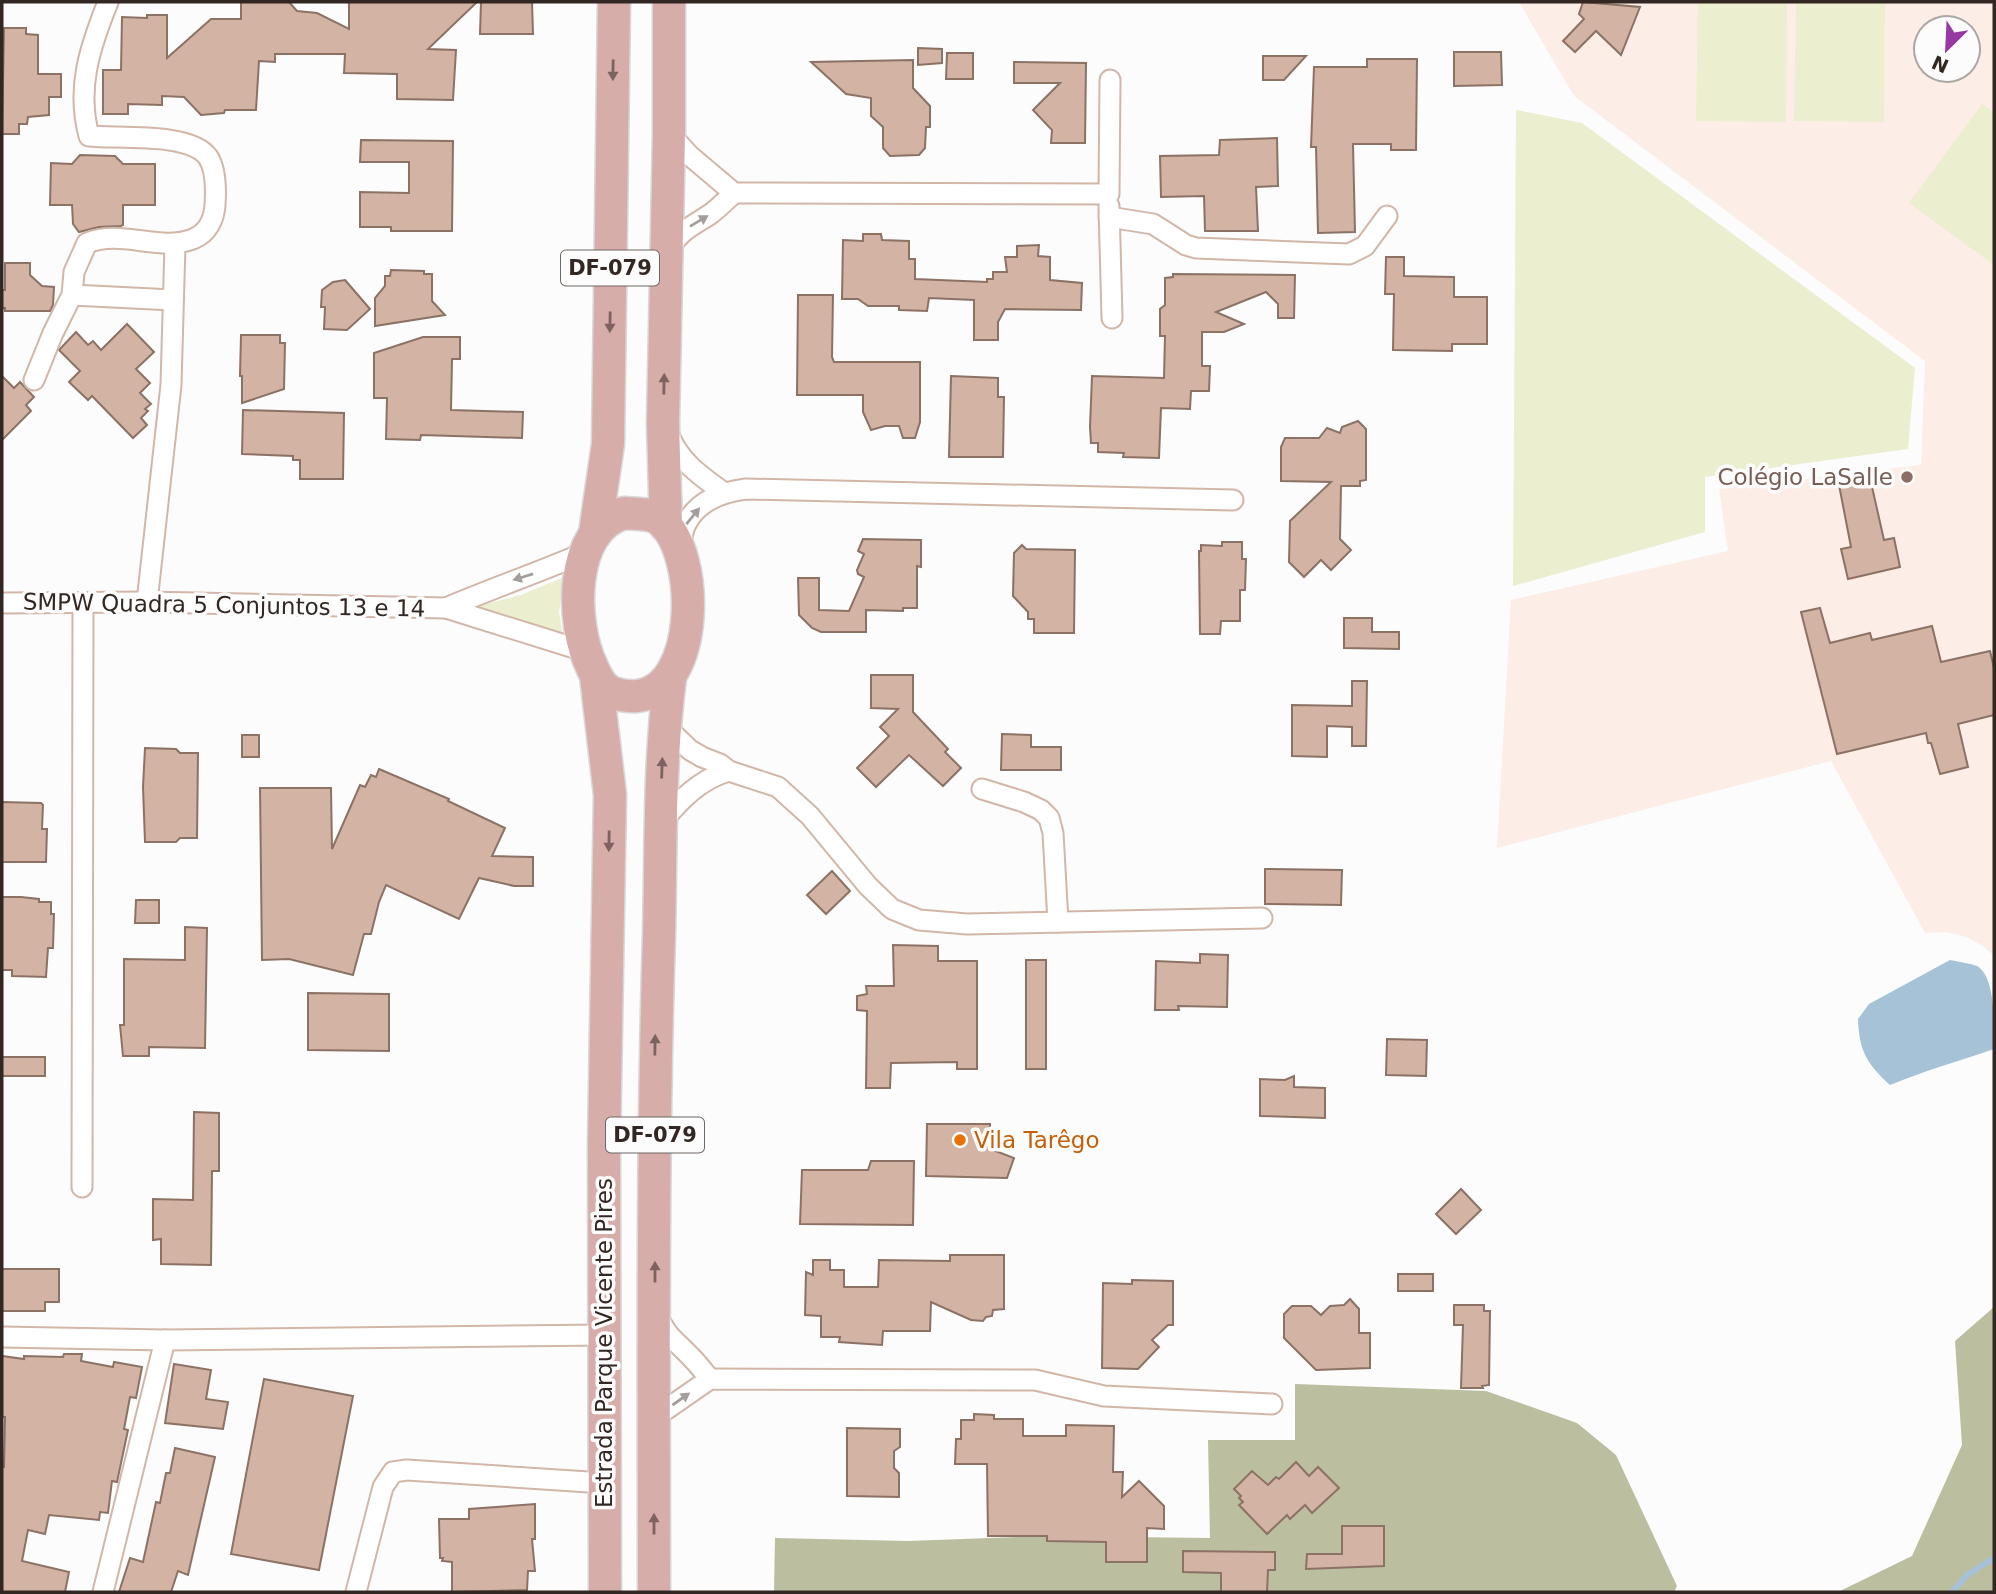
<svg xmlns="http://www.w3.org/2000/svg" width="1996" height="1594" viewBox="0 0 1996 1594" font-family="'DejaVu Sans',sans-serif">
<rect width="100%" height="100%" fill="#fcfcfc"/>
<path fill="#fcede6" fill-rule="evenodd" d="M1519,2H1994V956L1983,946L1966,937L1946,932L1925,933L1831,761L1497,848L1511,600L1728,551L1719,489L1921,465L1925,361L1574,96ZM1926,28H1968V70H1926Z"/>
<g fill="#ebeecf">
<path d="M1698,2H1787L1786,122L1696,121Z"/>
<path d="M1796,2H1885L1884,122L1794,121Z"/>
<path d="M1982,104L1994,113V265L1909,203Z"/>
<path d="M1516,110L1582,123L1915,368L1908,449L1705,477V532L1513,586Z"/>
<path d="M564,577L559,612L564,643L462,610L521,595Z"/>
</g>
<g fill="#bbbe9f">
<path d="M1994,1307V1592H1838L1912,1556L1962,1445L1955,1341Z"/>
<path d="M1295,1384L1486,1391L1577,1423L1616,1455L1677,1586L1674,1592H774L775,1538L908,1541L1043,1536L1210,1538L1208,1440H1295Z"/>
</g>
<path fill="#a5c2d7" d="M1950,960C1959,962 1969,963 1977,966C1996,977 1994,1025 1994,1049C1959,1061 1924,1071 1890,1085C1867,1064 1859,1051 1858,1019L1869,1004Z"/>
<g fill="none" stroke-linecap="round" stroke-linejoin="round">
<path stroke="#a5c2d7" stroke-width="6" d="M1952,1592L1967,1575L1994,1558"/>
</g>
<g fill="#d3b3a3" stroke="#8b7265" stroke-width="2">
<path d="M241,2H289L297,11L317,13L349,29V2H477L428,49L456,50L453,100L397,99V74L344,73L345,54H275V62L259,61L256,110H225L224,113L201,115L184,97L162,96V105L128,104V114H103V70H121L122,17L147,18V15H167V58L211,19H241Z"/>
<path d="M481,2H532L533,34H480Z"/>
<path d="M1583,2L1640,7L1621,55L1596,31L1575,52L1563,41L1584,19L1579,14Z"/>
<path d="M4,28H26V34L38,35V74H61V97H49V115L28,117L27,124H19V134H2Z"/>
<path d="M918,48L942,49V63L918,65Z"/>
<path d="M1454,52H1501L1502,85L1454,86Z"/>
<path d="M947,53H973V79H946Z"/>
<path d="M1263,56H1306L1284,80H1263Z"/>
<path d="M1367,59H1417L1416,150H1391V144H1353L1355,232L1318,233L1316,147H1311L1314,67H1367Z"/>
<path d="M913,60V88L930,106V127H926L925,148L919,155L890,156L883,148V127L871,116V98L846,94L811,62Z"/>
<path d="M1014,62L1086,63L1085,143H1051L1052,130L1033,110L1060,83H1014Z"/>
<path d="M1277,138L1278,186L1256,187L1258,231H1205L1204,196L1161,197L1160,156L1219,155L1220,140Z"/>
<path d="M361,140L453,141L452,231H391V227H360V192L409,193V162H360Z"/>
<path d="M80,155L115,156L123,164H155V205H123V225L121,226L99,227L79,232L73,224L72,205H50L51,163L72,164Z"/>
<path d="M863,234H881L882,240L909,241V259H915V279L987,282V279H993V272H1007L1005,257H1017V246L1039,245L1038,256L1050,257V280L1082,283L1081,310L1005,309L998,322V340H974V300L929,298L927,311L899,310V306H868L858,299H842L843,240L863,241Z"/>
<path d="M1386,257H1404V276L1454,277V297H1487V344H1452V351L1393,350L1394,294H1385Z"/>
<path d="M5,263H30V275L42,286L54,287L53,305L50,311H5V308H2V290H5Z"/>
<path d="M391,270L424,271V274H432V301L445,315L375,326V298L385,286V276H390Z"/>
<path d="M1173,274L1295,275L1294,318H1278V304L1266,292L1216,312L1244,324L1224,332H1202V366H1210L1209,391H1191L1190,409L1161,408L1159,458L1123,457L1124,453L1098,452V443H1091L1090,427L1092,376L1164,378L1165,336H1160V309L1165,305V278L1173,277Z"/>
<path d="M345,280L370,309L347,330L324,329L325,307H321L322,290L333,282Z"/>
<path d="M798,295H833L832,357L834,362H920V422L915,438H903L899,426H885L871,430L863,412V395H797Z"/>
<path d="M127,324L154,352L136,369L150,383L140,393L151,404L145,409L148,411L141,418L147,425L133,438L92,396L88,400L69,382L80,371L59,350L76,332L88,345L93,341L101,350Z"/>
<path d="M241,335H280V343H285L284,389L242,403V376H240Z"/>
<path d="M423,337H460V359H452L451,410L523,412L522,438L421,435L420,440L386,439L387,398H374V353Z"/>
<path d="M2,376L14,388L20,382L34,397L26,405L31,411L2,440Z"/>
<path d="M951,376L998,378V397H1004L1003,457H949Z"/>
<path d="M243,410L344,413L343,479H300V460H293V456L242,454Z"/>
<path d="M1358,421L1366,429V480L1360,481V486H1341L1340,539L1351,550L1331,570L1321,560L1304,577L1289,562L1290,521L1331,482L1281,481V447L1285,438H1319L1327,428L1340,433L1342,427Z"/>
<path d="M1870,478L1884,540L1894,538L1900,567L1848,579L1841,549L1851,547L1839,485Z"/>
<path d="M863,539L921,540V567L917,566V608H903V611L866,610V632H821L812,628L799,615L798,578H819V610L849,611L864,577L858,574L857,570L864,554L858,551Z"/>
<path d="M1222,542H1242V559H1246L1245,590H1240V621H1221L1220,634H1200L1199,551H1201V545L1222,546Z"/>
<path d="M1022,545L1026,549L1075,550L1074,633H1034V619H1028V612L1013,596L1014,553Z"/>
<path d="M1820,608L1830,643L1870,633L1872,640L1932,626L1941,662L1990,651L1994,668V715L1958,724L1968,767L1940,774L1931,743H1928L1926,733L1837,754L1801,612Z"/>
<path d="M1344,618H1372V632H1399V649L1344,648Z"/>
<path d="M871,675H913V712L948,749L945,752L961,768L943,786L909,755L876,787L857,768L889,736L880,727L898,709L871,708Z"/>
<path d="M1352,681H1367L1366,746H1352V727L1327,726V757L1292,756V705L1352,706Z"/>
<path d="M1002,734L1031,735V747H1061V770H1001Z"/>
<rect x="242" y="735" width="17" height="22"/>
<path d="M145,748L176,749L180,753H198L197,838H180L176,842H145L143,787Z"/>
<path d="M379,769L449,799L448,801L505,828L492,856L533,857V886H514L479,878L459,919L386,885L379,902L371,934H364L353,975L289,959L262,960L260,788H331L332,849L360,785L365,787L371,775L376,777Z"/>
<path d="M2,802L41,803L43,805L42,829H47L46,862H2Z"/>
<path d="M1265,869L1342,870L1341,905L1265,904Z"/>
<path d="M832,871L850,891L826,914L807,895Z"/>
<path d="M2,897H21L39,899V902H51V914H54L53,948H48L46,977L12,976V970H2Z"/>
<path d="M136,900H159V923H135Z"/>
<path d="M185,927L207,928L205,1048L149,1047V1056H123L120,1025H124V959L185,960Z"/>
<path d="M893,945L938,946V961H977V1069H957V1062L891,1063L890,1088H866L867,1011L857,1010V996L867,994L866,986H894Z"/>
<path d="M1200,954L1228,955L1227,1007L1178,1006L1179,1010H1155L1156,961L1200,963Z"/>
<rect x="1026" y="960" width="20" height="109"/>
<path d="M308,993L389,994V1051L308,1050Z"/>
<path d="M1387,1039L1427,1040L1426,1076L1386,1075Z"/>
<rect x="2" y="1057" width="43" height="19"/>
<path d="M1294,1076V1087L1325,1088V1118L1260,1116V1079L1285,1080Z"/>
<path d="M194,1112L219,1113V1171H212L211,1265L161,1264V1239L153,1240V1199L193,1200Z"/>
<path d="M927,1124H990V1129H994L993,1150L1014,1158L1007,1178L926,1176Z"/>
<path d="M871,1161H914L913,1225L800,1224L802,1170H868Z"/>
<path d="M1461,1189L1481,1210L1456,1234L1436,1214Z"/>
<path d="M950,1255H1004V1309L993,1310L992,1316L986,1317L983,1321L971,1320L931,1302L930,1331H883L882,1345L839,1342L840,1337H821V1316L805,1315L806,1272L813,1275V1260H830V1270H844V1287H878L879,1260L950,1261Z"/>
<path d="M2,1269H59V1302H45V1311H2Z"/>
<rect x="1398" y="1274" width="35" height="17"/>
<path d="M1132,1280L1173,1281V1325H1168L1152,1340L1159,1347L1138,1369L1102,1368L1103,1283L1132,1284Z"/>
<path d="M1350,1299L1359,1309V1333H1370V1368L1316,1370L1284,1338V1314L1292,1306H1311L1321,1315L1330,1306L1344,1305Z"/>
<path d="M1454,1305H1484V1311H1490L1489,1385L1482,1386L1483,1388H1461L1463,1325H1454Z"/>
<path d="M64,1354H82L81,1361L113,1367L114,1362L142,1367L136,1398L130,1397L124,1429L128,1430L117,1482L112,1481L108,1513L100,1512L99,1520L49,1515L45,1534L28,1530L22,1561L69,1572L65,1592H2V1467H4L5,1417H2V1356L24,1359V1356L63,1357Z"/>
<path d="M174,1364L211,1370L206,1399L228,1402L223,1429L165,1423Z"/>
<path d="M264,1379L353,1396L319,1570L231,1554Z"/>
<path d="M974,1414L994,1415V1419H1023V1436H1066V1425L1114,1426L1113,1472H1123L1122,1497L1139,1481L1164,1506V1529L1147,1528V1562H1106V1542L1047,1541V1536H988L987,1464H955L956,1439H961V1420H974Z"/>
<path d="M847,1428L900,1429V1447L894,1451V1468L899,1473V1497L847,1496Z"/>
<path d="M175,1448L215,1457L188,1575L178,1571L171,1592H119L130,1558L143,1562L156,1502L160,1503L166,1473H170Z"/>
<path d="M1296,1462L1309,1476L1318,1467L1339,1488L1312,1513L1305,1505L1290,1519L1287,1515L1267,1534L1239,1505L1243,1502L1239,1498L1241,1496L1234,1489L1252,1471L1268,1485L1276,1477L1279,1479Z"/>
<path d="M535,1504V1539H532L535,1571H528L527,1590L452,1592V1562L442,1561L443,1558H440L439,1519H469V1509Z"/>
<path d="M1342,1526H1384V1566L1306,1569L1307,1554H1342Z"/>
<path d="M1183,1551L1275,1552V1570H1268L1267,1592H1221V1573L1183,1572Z"/>
</g>
<g fill="none" stroke-linecap="round" stroke-linejoin="round">
<g stroke="#d2b6a8" stroke-width="23">
<g id="street">
<path d="M669,133L689,155L734,193L1109,194L1110,80"/>
<path d="M1109,206L1112,318"/>
<path d="M1109,217L1153,224L1186,245L1196,248L1349,254L1365,246L1387,216"/>
<path d="M668,251C678,232 692,226 709,215C718,209 726,200 734,193"/>
<path d="M72,295L173,300"/>
<path d="M34,380L53,333L72,295L74,272L87,243C122,229 159,252 193,239C208,233 214,219 215,205C216,190 216,169 208,157C190,132 118,139 89,136C76,88 90,47 108,2"/>
<path d="M668,433C679,461 699,475 723,492"/>
<path d="M679,551C681,543 682,532 686,524C698,500 722,492 746,489L1233,500"/>
<path d="M147,602L171,385L175,244"/>
<path d="M2,603L147,602L446,608L584,651"/>
<path d="M446,608C493,588 540,572 586,552"/>
<path d="M664,725L690,750L702,757L720,764L729,771L778,787L810,816L868,886L892,909L919,920L967,924L1262,918"/>
<path d="M982,789L1024,802L1041,810L1049,818L1053,833L1058,922"/>
<path d="M661,823C680,800 700,779 729,771"/>
<path d="M82,1187L83,603"/>
<path d="M658,1316C665,1335 678,1343 691,1357C698,1364 704,1372 710,1379"/>
<path d="M2,1337L165,1340L604,1335"/>
<path d="M654,1421L661,1413L710,1379L1035,1380L1104,1396L1272,1404"/>
<path d="M103,1592L165,1340"/>
<path d="M356,1592L383,1487L393,1472L407,1470L604,1483"/>
</g>
</g>
<g stroke="#dad8d7" stroke-width="35">
<g id="primary">
<path d="M624,513C635,514 652,513 660,520C700,551 701,690 637,696C628,697 614,695 606,689C600,684 595,674 592,667C571,624 568,530 624,513Z"/>
<path d="M666,526L663,423L669,133V2"/>
<path d="M595,533L608,444L614,2"/>
<path d="M596,676L610,795L604,1145L605,1592"/>
<path d="M654,1592C654,1374 652,1155 659,936C661,850 659,763 670,678"/>
</g>
</g>
<use href="#street" stroke="#fff" stroke-width="19"/>
<use href="#primary" stroke="#d7adaa" stroke-width="32"/>
</g>
<defs><path id="oneway-solid" d="M-6-.8H1V-3.2L6.5 0L1 3.2V.8H-6Z" transform="scale(1.75)"/></defs>
<g fill="#7c635f">
<use href="#oneway-solid" transform="translate(613 70) rotate(91)"/>
<use href="#oneway-solid" transform="translate(610 322) rotate(91)"/>
<use href="#oneway-solid" transform="translate(664 384) rotate(-89)"/>
<use href="#oneway-solid" transform="translate(662 768) rotate(-88)"/>
<use href="#oneway-solid" transform="translate(609 841) rotate(91)"/>
<use href="#oneway-solid" transform="translate(655 1045) rotate(-89)"/>
<use href="#oneway-solid" transform="translate(655 1272) rotate(-90)"/>
<use href="#oneway-solid" transform="translate(654 1524) rotate(-90)"/>
</g>
<g fill="#a39e9c">
<use href="#oneway-solid" transform="translate(699 221) rotate(-31)"/>
<use href="#oneway-solid" transform="translate(693 516) rotate(-51)"/>
<use href="#oneway-solid" transform="translate(523 577) rotate(163)"/>
<use href="#oneway-solid" transform="translate(681 1399) rotate(-35)"/>
</g>
<circle fill="#8d6e63" stroke="#fcfcfc" stroke-width="2.5" cx="1907" cy="477" r="7"/>
<circle fill="#e8710a" stroke="#fcfcfc" stroke-width="2.5" cx="960" cy="1140" r="7"/>
<g text-anchor="middle" dominant-baseline="central" stroke-width="7" stroke-linejoin="round" paint-order="stroke">
<g fill="#fcfcfc" stroke="#6f6763" stroke-width="2">
<rect x="561" y="250.5" width="98" height="35" rx="5"/>
<rect x="606" y="1117.5" width="98" height="35" rx="5"/>
</g>
<g font-size="21" font-weight="bold" fill="#322722">
<text x="610" y="268">DF-079</text>
<text x="655" y="1135">DF-079</text>
</g>
<g font-size="23" fill="#785e54" stroke="#fcfcfc" text-anchor="end">
<text x="1893" y="477">Colégio LaSalle</text>
</g>
<g font-size="23" fill="#322722" stroke="#fcfcfc">
<text transform="translate(224 605) rotate(1)">SMPW Quadra 5 Conjuntos 13 e 14</text>
<text transform="translate(604 1343) rotate(-90)">Estrada Parque Vicente Pires</text>
</g>
<g font-size="23" fill="#c56008" stroke="#fcfcfc" text-anchor="start">
<text x="974" y="1140">Vila Tarêgo</text>
</g>
</g>
<rect width="1996" height="1594" fill="none" stroke="#322722" stroke-width="7"/>
<g transform="translate(1947 49) rotate(204)"><circle r="33" fill="#fcfcfc" stroke="#aba7a5" stroke-width="2"/>
<path d="M0-5L12 26L0 18L-12 26Z" fill="#9739a2"/>
<text y="-10" font-size="19" font-weight="bold" text-anchor="middle" fill="#322722">N</text>
</g>
</svg>
